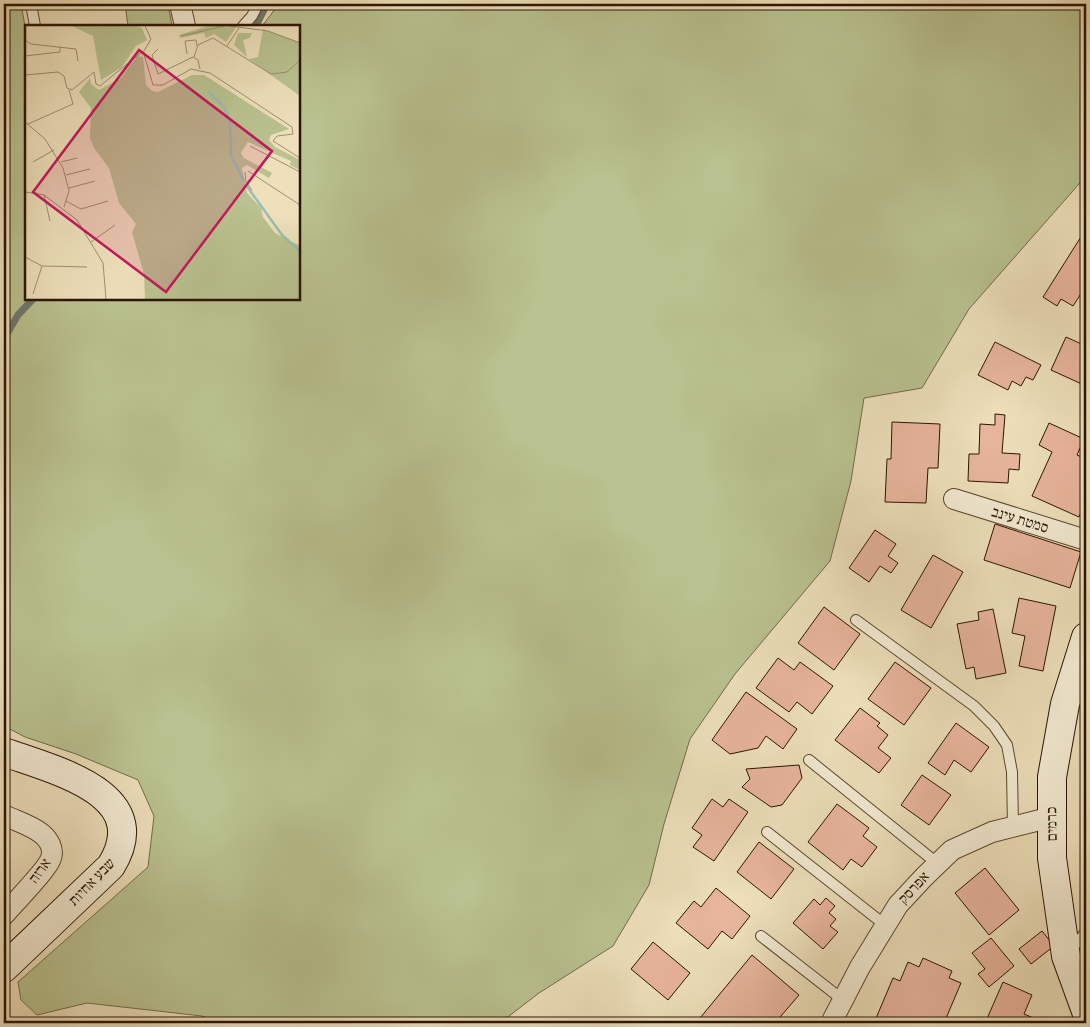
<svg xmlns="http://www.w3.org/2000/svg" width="1090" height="1027" viewBox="0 0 1090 1027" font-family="'IM FELL DW Pica','Frank Ruhl Libre',serif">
<rect width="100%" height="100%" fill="#ede0bb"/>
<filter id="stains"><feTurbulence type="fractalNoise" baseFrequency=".004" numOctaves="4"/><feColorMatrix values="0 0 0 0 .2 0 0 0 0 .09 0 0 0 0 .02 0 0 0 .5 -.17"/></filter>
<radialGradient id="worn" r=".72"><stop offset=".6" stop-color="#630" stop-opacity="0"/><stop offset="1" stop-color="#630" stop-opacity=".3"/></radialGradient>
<g fill="#b9c290" stroke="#726b48">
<path d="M4,4H21L26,32V299H299V26H262L279,4H1086V176L969,309L922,388L864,398L851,481L830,561L735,674L690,739L664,824L649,885L613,946L539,993L500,1023H218L202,1016L87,1003L37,1015L21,1000L18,982L148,867L154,816L138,780L76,754L25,737L4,726Z"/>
<path d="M125,4H168L172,26H128Z"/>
</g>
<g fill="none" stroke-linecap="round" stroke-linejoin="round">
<g stroke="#6d796a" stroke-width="7">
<path d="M256,26L267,4"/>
<path d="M4,339L18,315L33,299"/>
</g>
</g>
<g fill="#e8b59d" stroke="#2b1400">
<path d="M1084,232L1086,234V286L1073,306L1061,299L1057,306L1043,297Z"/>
<path d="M1066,337L1086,346V386L1051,370Z"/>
<path d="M995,342L1041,365L1033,380L1026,377L1021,386L1012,381L1008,390L978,375Z"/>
<path d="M995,414L1005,415L1002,453L1020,454L1019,470L1009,469L1008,483L968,481L969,454H979L980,424L995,425Z"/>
<path d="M892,422L940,424L938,468H928L926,503L885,502L887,459H891Z"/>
<path d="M1049,423L1084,439L1077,455L1086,459V502L1079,517L1032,496L1052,452L1039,445Z"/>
<path d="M995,524L1081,552L1070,588L984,560Z"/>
<path d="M875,530L896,544L888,556L898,563L891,573L880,566L869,582L849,568Z"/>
<path d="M933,555L963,572L931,628L901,610Z"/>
<path d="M1019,598L1056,606L1043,671L1019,666L1025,636L1012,633Z"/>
<path d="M824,607L860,634L834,670L798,643Z"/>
<path d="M993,609L1006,673L976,679L974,667L966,669L957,624L979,620L978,612Z"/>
<path d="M778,658L794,670L800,662L833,686L812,714L797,702L789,712L756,688Z"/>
<path d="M895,662L931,688L904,725L868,699Z"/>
<path d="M746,692L797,729L783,749L766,736L758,748L730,754L712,740Z"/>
<path d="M860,708L880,723L877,726L888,735L878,748L891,758L879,773L835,740Z"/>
<path d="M956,723L989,747L971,772L954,760L945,775L928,763Z"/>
<path d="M799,765L802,778L782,805L771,807L742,787L750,779L746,769Z"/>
<path d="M922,775L951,795L929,825L901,805Z"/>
<path d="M712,799L723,807L729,799L748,812L714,861L693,847L702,835L692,828Z"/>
<path d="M837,804L869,828L863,836L877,847L862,867L851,859L843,870L808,842Z"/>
<path d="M759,842L794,869L771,899L737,872Z"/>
<path d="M985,868L1019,910L989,935L955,893Z"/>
<path d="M716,888L750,916L732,939L722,931L708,949L676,923L694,901L701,907Z"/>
<path d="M826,898L835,906L829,913L836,919L830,926L838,932L823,949L793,923L814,899L820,905Z"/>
<path d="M1042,931L1054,946L1031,964L1019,949Z"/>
<path d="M991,938L1014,966L989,987L978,974L985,969L972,953Z"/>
<path d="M653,942L690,973L668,1000L631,969Z"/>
<path d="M752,955L799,995L775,1023H707L700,1018Z"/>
<path d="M923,958L952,971L949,978L961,983L944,1023H874L893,978L900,981L908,962L919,967Z"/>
<path d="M1003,982L1032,995L1024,1014L1045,1023H990L986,1021Z"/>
<path d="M622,1017L629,1023H617Z"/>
</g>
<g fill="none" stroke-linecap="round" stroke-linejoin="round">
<g stroke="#5c472f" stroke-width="12">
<g id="lane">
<path d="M31,4L35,26"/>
<path d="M243,26L252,16L258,4"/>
<path d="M856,620L974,706L994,726L1007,745L1012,772L1013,827"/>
<path d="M809,760L938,864"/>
<path d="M767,832L885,925"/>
<path d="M761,936L843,1000"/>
<path d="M1069,952L1086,932"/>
</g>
</g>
<g stroke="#5c472f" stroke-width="22">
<g id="street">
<path d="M180,4L185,26"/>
<path d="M954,499L1086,540"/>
<path d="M4,815C16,821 31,825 42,834C49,840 54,849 51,858C48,869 13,904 4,915"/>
<path d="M831,1023L860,967L898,905L924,877L952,850L992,832L1052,817"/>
</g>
</g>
<g stroke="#2b1400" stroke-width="30">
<g id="secondary">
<path d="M1086,637L1065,704L1052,777V858L1066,956L1086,1011"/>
<path d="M4,752C53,770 156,793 111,866L4,968"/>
</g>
</g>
<use href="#lane" stroke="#f3ebd3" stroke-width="10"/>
<use href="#street" stroke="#f3ebd3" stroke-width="20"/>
<use href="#secondary" stroke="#f3ebd3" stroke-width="28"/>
</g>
<g text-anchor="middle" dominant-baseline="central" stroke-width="4" stroke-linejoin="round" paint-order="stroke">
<g font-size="15" fill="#2b1400" stroke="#f3ebd3">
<text transform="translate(1020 520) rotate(17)">סמטת עינב</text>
<text transform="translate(1052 824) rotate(-91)">כרמים</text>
<text transform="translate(40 871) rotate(-54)">ארזה</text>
<text transform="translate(92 882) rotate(-46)">שבע אחיות</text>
<text transform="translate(914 888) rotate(-47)">אפרסק</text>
</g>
</g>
<g transform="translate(25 25)">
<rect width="275" height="275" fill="#ede0bb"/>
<path d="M47,1H111L117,3L122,15L111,21L97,42L76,55L68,11ZM183,1H212L201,17L189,9L181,13L179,8L155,13L154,10ZM238,4L275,17V71L224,34L233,32ZM213,8H227L225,13L218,15L222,32L209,20ZM112,31L118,32L121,60L127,66L133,67L167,50H179L264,104L246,110L244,115L250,122L275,135V145L265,140L266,136L223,117L216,128L219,133L247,148L244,153L222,140L217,143L222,168L236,183L238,192L250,208L275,221V274H120L119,249L107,207L111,199L94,178L84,143L69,123L65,113L66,83L54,67L65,53L66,59L74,65L96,53Z" fill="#b9c290"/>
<path fill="none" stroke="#99bdb0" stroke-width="2.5" d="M183,66L199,82L205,97L206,131L219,156M221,160L257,210L275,226"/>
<path fill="none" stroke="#9f8e70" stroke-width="1" d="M205,1L243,6L275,18M156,11L199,1M0,15L6,19L51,24L53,36M202,21L214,3M133,24L127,30L133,49L168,32L173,35L175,44M119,26L126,14L120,1M162,29L160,16L171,15L172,21M0,31L35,27V22M169,32L173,20L188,13L246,49L262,47L275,35M0,50L33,47L39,51L42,63L47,65L69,47L71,59L75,61L118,26L128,60H138L166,44L185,48L267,102L268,109L252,111L248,116L275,133M0,97L20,114L38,143L44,166L39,182M3,99L48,79L44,65M225,121L275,147M8,137L29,125M36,137L52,133M223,146L275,180M220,147L221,157L227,165M41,150L65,144M44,163L70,156M0,167L19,170L52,195L78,238L81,274M19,170L25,196M41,176L56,184L83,176M66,217L90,200M0,232L17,241L62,242M8,269L17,241"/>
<path fill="#c2185b" fill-opacity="0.15" stroke="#c2185b" stroke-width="2.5" d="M114,25L247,126L141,267L8,167Z"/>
<rect width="275" height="275" fill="none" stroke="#2b1400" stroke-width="2.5"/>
</g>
<rect width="1090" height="1027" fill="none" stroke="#ede0bb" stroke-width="20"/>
<rect x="5" y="5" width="1080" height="1017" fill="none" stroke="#2b1400" stroke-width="2.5"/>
<rect x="10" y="10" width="1070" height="1007" fill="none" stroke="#2b1400"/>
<rect width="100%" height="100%" filter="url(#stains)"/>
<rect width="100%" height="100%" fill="url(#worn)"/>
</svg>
